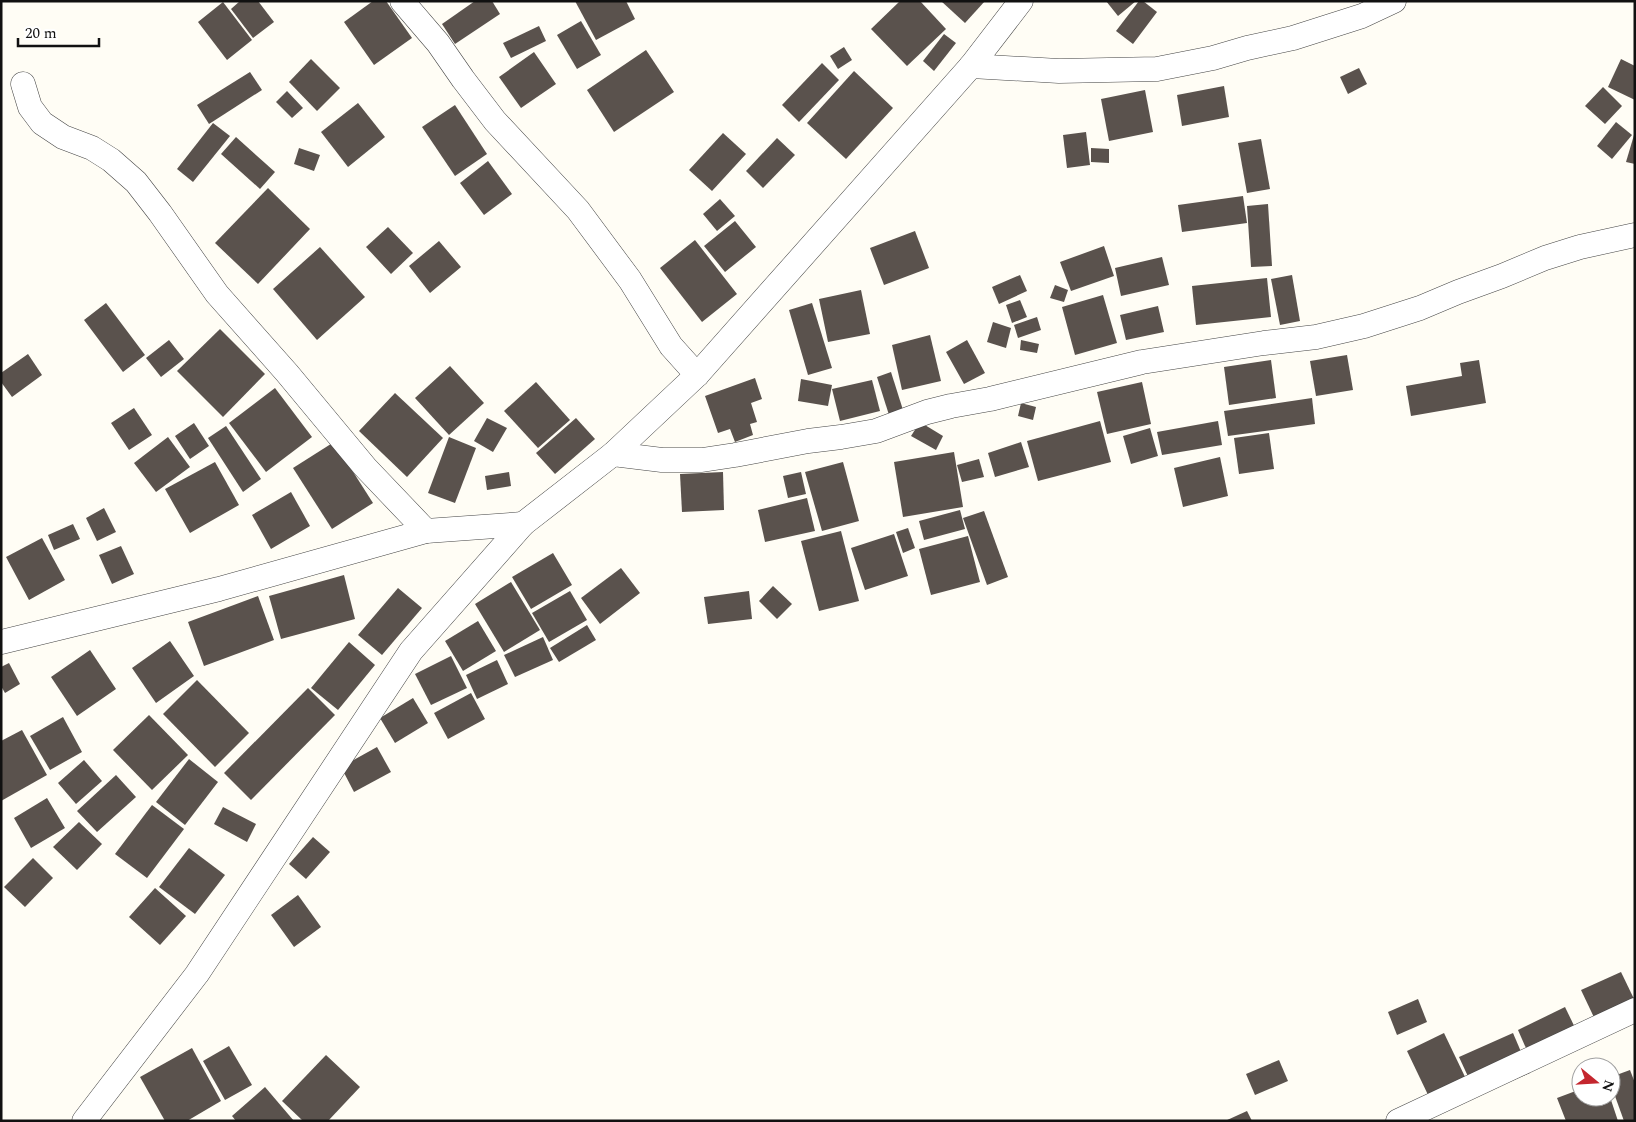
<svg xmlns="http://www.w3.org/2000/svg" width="1636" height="1122" viewBox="0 0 1636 1122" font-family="Spectral,serif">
<rect width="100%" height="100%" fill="#fffdf5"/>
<g fill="#5a524d">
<path d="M240,1H258L274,22L253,38L231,9Z"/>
<path d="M373,1H386L412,38L374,65L344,22Z"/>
<path d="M475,1H492L500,14L455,44L442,24Z"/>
<path d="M575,1H626L635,19L596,40Z"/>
<path d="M900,1H920L946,29L907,66L871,29Z"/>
<path d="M941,1H985L965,23Z"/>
<path d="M1106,1H1136L1118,16Z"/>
<path d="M1139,1H1143L1157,12L1133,44L1116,31Z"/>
<path d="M223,2L252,40L227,60L198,22Z"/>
<path d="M581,21L601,55L577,69L557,35Z"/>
<path d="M539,26L546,41L511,58L503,43Z"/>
<path d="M944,34L956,43L934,71L923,61Z"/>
<path d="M844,47L852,60L838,69L830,56Z"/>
<path d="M646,50L674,92L614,132L587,90Z"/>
<path d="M534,52L556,84L521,108L499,77Z"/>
<path d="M311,59L340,88L317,111L289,82Z"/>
<path d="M1621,59L1635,66V100L1608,87Z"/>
<path d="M822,63L839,80L799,122L782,105Z"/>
<path d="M1359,68L1367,84L1348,94L1340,77Z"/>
<path d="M854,71L893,108L846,159L807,123Z"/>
<path d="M250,72L262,90L209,124L197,105Z"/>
<path d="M1224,86L1229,117L1182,126L1177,95Z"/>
<path d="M1603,87L1622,106L1605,124L1585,106Z"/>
<path d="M1145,90L1153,132L1109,141L1101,99Z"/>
<path d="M287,91L303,108L292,118L276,102Z"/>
<path d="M358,103L385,137L348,167L321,132Z"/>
<path d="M455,105L487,154L455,176L422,127Z"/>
<path d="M1616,122L1632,135L1612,159L1597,146Z"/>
<path d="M213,123L230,136L193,182L177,169Z"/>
<path d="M1086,132L1090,165L1067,168L1063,135Z"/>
<path d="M723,133L746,154L712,191L689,170Z"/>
<path d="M1634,135H1635V164L1626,162Z"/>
<path d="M236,137L275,172L260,189L221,154Z"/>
<path d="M777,138L795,155L763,188L746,171Z"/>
<path d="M1261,139L1270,189L1247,193L1238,143Z"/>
<path d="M299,148L320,155L314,171L294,164Z"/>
<path d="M1091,148L1109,149V163L1091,162Z"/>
<path d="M488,161L512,194L484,215L460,183Z"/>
<path d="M268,188L310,229L258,284L215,243Z"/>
<path d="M1243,196L1247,223L1182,232L1178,205Z"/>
<path d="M720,199L735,216L717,231L703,214Z"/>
<path d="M1268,204L1272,266L1251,267L1247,206Z"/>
<path d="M735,221L756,247L725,272L704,246Z"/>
<path d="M388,227L413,253L391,274L366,247Z"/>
<path d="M915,231L929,268L884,285L870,248Z"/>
<path d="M695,240L737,294L702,322L660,268Z"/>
<path d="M439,241L461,267L430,293L409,266Z"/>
<path d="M1104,246L1114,276L1071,291L1060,262Z"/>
<path d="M320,247L365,297L317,340L273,289Z"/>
<path d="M1162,257L1169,285L1121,296L1115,268Z"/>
<path d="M1020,275L1027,291L999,304L992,287Z"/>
<path d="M1292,275L1300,321L1280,325L1271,279Z"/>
<path d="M1267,278L1271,317L1196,325L1192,286Z"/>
<path d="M1055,285L1068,290L1064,302L1050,298Z"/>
<path d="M861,290L870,334L828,342L819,299Z"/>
<path d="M1103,295L1117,343L1075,355L1062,307Z"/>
<path d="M1020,300L1027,317L1012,323L1006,305Z"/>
<path d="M106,303L145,355L123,372L84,320Z"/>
<path d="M812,303L832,368L808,375L789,310Z"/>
<path d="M1158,306L1164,332L1126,340L1120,315Z"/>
<path d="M1037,317L1041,330L1018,338L1014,325Z"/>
<path d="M993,322L1011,328L1006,348L987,342Z"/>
<path d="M220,329L265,374L223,417L177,371Z"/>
<path d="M930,335L941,381L902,390L892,345Z"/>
<path d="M169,340L184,359L161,377L146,358Z"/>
<path d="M967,340L985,373L964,384L946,352Z"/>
<path d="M1021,340L1039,344L1037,353L1020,350Z"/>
<path d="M28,354L42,375L12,397L1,382V373Z"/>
<path d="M1347,355L1353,390L1316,396L1310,361Z"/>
<path d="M1271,360L1276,398L1229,405L1224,367Z"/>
<path d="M1479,360L1486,403L1411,416L1406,386L1462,376L1460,363Z"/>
<path d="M450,366L484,403L449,435L415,398Z"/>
<path d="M891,372L903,410L889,415L877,377Z"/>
<path d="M755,378L762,399L751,403L757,422L750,424L753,435L735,442L730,429L718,433L705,396Z"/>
<path d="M801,379L832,385L828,406L798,401Z"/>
<path d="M872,380L880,411L840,421L832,389Z"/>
<path d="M536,382L570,420L538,448L504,411Z"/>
<path d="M1142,382L1151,424L1107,434L1097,392Z"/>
<path d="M275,388L312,437L266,472L229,423Z"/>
<path d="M395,393L443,438L407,477L359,431Z"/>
<path d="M1312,398L1315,424L1228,436L1224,411Z"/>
<path d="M1021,403L1036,407L1033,420L1018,416Z"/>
<path d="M134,408L152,435L129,450L111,423Z"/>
<path d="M487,418L507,428L493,452L474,441Z"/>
<path d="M576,418L595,439L555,474L536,453Z"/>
<path d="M1100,421L1111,462L1038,481L1027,441Z"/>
<path d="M1218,421L1222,445L1162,455L1157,432Z"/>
<path d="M920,422L943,436L936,450L911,436Z"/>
<path d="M194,423L209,446L190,459L175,436Z"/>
<path d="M226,426L261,479L243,492L208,438Z"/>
<path d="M1150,428L1158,456L1131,464L1123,436Z"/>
<path d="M1269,433L1274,469L1239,474L1234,438Z"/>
<path d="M168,437L190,467L156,492L134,463Z"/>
<path d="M449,437L476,448L455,503L428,493Z"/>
<path d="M334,442L373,503L332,529L293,468Z"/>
<path d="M1021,442L1029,467L995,477L988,453Z"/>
<path d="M954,452L963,507L903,517L894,462Z"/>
<path d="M1220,457L1228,496L1183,507L1174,468Z"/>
<path d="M979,459L984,477L962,482L957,465Z"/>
<path d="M215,462L239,505L190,533L165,489Z"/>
<path d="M843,462L859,521L822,531L805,472Z"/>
<path d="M509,472L511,486L487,490L485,476Z"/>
<path d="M723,472L724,510L682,512L680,474Z"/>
<path d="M801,472L806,494L788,498L783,476Z"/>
<path d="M291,492L310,526L271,549L252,515Z"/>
<path d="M807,498L815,531L765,542L758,510Z"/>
<path d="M104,508L116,532L97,541L86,518Z"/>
<path d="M960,510L965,529L924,540L919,521Z"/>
<path d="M984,511L1008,577L987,585L963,518Z"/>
<path d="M73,524L80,539L54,550L48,535Z"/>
<path d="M908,528L915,548L903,553L896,532Z"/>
<path d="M841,531L859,601L819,611L801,541Z"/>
<path d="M894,534L908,576L865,590L851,548Z"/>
<path d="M968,536L980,582L931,595L919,549Z"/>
<path d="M42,538L65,580L29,600L6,557Z"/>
<path d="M121,546L134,574L112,584L99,555Z"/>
<path d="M553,553L572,585L531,609L512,577Z"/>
<path d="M621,568L640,593L600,624L581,598Z"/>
<path d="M344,575L355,619L281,639L269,596Z"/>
<path d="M511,582L540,630L504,652L475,604Z"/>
<path d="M773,586L792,604L777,619L759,601Z"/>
<path d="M398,588L422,608L382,655L358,635Z"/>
<path d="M570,591L587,620L549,642L532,613Z"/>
<path d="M749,591L752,619L708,624L704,597Z"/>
<path d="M258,596L274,640L204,666L188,622Z"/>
<path d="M478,621L496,651L463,671L445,641Z"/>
<path d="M587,625L596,640L559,662L550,648Z"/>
<path d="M543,637L553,660L515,677L504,655Z"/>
<path d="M170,641L194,676L156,703L132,668Z"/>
<path d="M349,642L375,665L338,710L311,688Z"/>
<path d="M90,650L116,689L77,716L51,677Z"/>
<path d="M451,656L467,688L431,705L415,674Z"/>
<path d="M497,660L508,684L477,699L466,675Z"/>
<path d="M9,663L20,684L5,693L1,686V667Z"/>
<path d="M197,680L249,733L215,767L163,714Z"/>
<path d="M308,688L335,715L251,800L224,773Z"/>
<path d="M471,693L485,719L448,739L434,713Z"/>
<path d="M413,698L428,723L395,743L380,718Z"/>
<path d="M149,715L188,755L152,790L113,750Z"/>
<path d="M63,717L82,752L50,770L30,736Z"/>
<path d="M22,730L47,775L1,801V741Z"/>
<path d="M377,747L391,772L354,792L341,767Z"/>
<path d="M189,759L218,782L185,825L156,802Z"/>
<path d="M84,760L102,781L76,804L58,783Z"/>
<path d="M116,775L136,797L97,832L77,811Z"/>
<path d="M47,798L65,828L31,848L14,818Z"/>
<path d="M152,805L184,829L147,878L115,854Z"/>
<path d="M223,807L256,824L247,842L214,824Z"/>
<path d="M79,822L102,844L77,870L53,847Z"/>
<path d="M313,837L330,852L306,879L289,864Z"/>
<path d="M189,848L225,875L195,914L159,887Z"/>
<path d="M33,858L53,878L25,907L4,887Z"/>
<path d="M155,888L186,916L160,945L129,917Z"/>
<path d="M298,895L321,927L294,947L271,915Z"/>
<path d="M1621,972L1635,1001L1600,1030L1581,990Z"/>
<path d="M1418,999L1427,1022L1397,1035L1388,1012Z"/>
<path d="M1565,1007L1581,1040L1533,1064L1518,1030Z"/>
<path d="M1444,1033L1467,1081L1430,1099L1407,1051Z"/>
<path d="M1513,1033L1530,1073L1477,1096L1459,1057Z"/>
<path d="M229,1046L252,1085L225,1100L203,1061Z"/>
<path d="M192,1048L221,1101L187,1121H165L140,1077Z"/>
<path d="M326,1055L360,1087L328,1121H303L282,1101Z"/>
<path d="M1279,1060L1288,1081L1255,1095L1246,1074Z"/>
<path d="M1630,1070L1635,1083V1121H1624L1611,1085V1077Z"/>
<path d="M265,1087L294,1121H236L232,1116Z"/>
<path d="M1581,1089V1097H1610L1618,1121H1566L1557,1098Z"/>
<path d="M1247,1111L1252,1121H1225Z"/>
</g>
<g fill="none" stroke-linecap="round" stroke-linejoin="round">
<g stroke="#444" stroke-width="25">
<g id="street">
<path d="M402,1L438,43L463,79L495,121L578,210L630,280L671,346L697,375"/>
<path d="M971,66L1059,71L1157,69L1213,58L1247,48L1293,38L1362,16L1394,1"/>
<path d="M23,84L30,107L42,123L63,137L92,148L111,160L136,182L160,213L217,294L287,373L365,467L426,531"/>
<path d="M613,454L662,460H702L735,455L808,441L841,437L876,431L927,412L951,406L990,399L1142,362L1264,343L1316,337L1364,326L1420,308L1458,292L1502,276L1545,258L1580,247L1635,235"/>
<path d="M1,642L219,589L426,531L523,524"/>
<path d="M84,1121L197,974L411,651L523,524L613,454L697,375L971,66L1021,1"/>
<path d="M1398,1121L1635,1010"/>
</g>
</g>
<use href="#street" stroke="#fff" stroke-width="24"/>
</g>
<rect width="1636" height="1122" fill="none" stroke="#111111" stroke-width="5"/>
<g transform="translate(1596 1082) rotate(108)"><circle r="24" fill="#ffffff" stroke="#a0a0a0"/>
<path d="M0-4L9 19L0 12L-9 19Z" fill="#c4262e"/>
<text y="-8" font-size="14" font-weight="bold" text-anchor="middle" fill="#111111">N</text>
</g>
<path d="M18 38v8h81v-8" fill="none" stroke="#111111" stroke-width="2.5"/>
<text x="25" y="38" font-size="15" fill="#111111" stroke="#ffffff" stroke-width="4" paint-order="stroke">20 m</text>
</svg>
